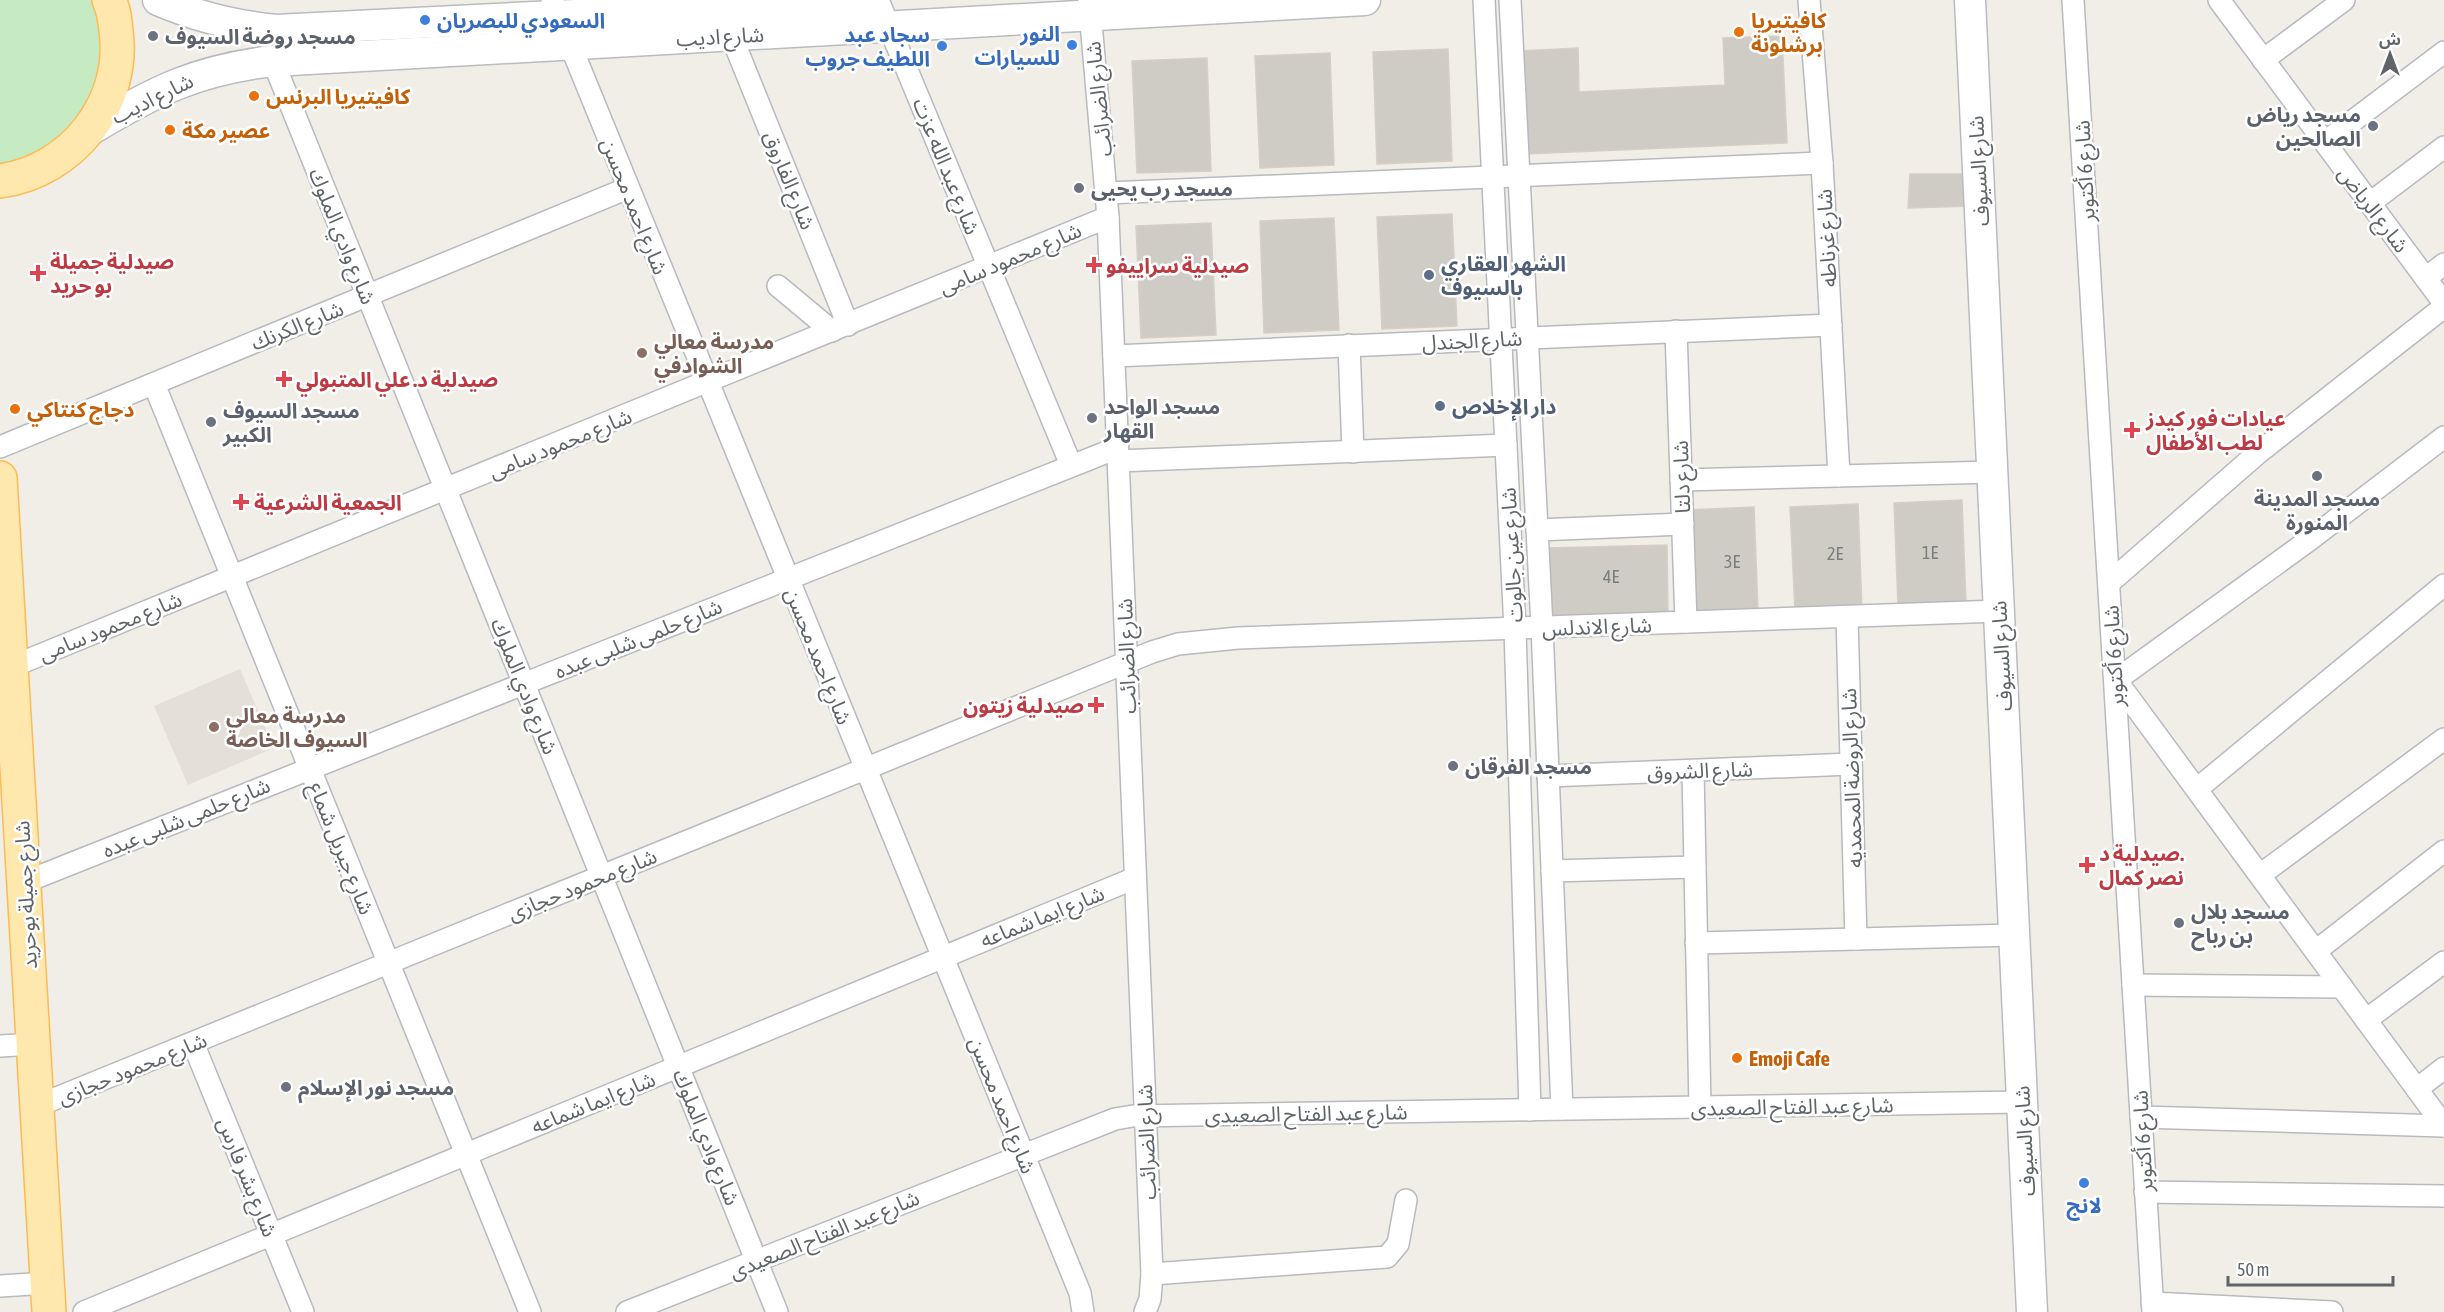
<svg xmlns="http://www.w3.org/2000/svg" width="2444" height="1312" viewBox="0 0 2444 1312" font-family="'Asap Condensed','Noto Sans Arabic',sans-serif">
<rect width="100%" height="100%" fill="#f1eee7"/>
<path fill="#e4dfd7" d="M240,669L274,748L188,785L154,706Z"/>
<path fill="#c6ebc2" d="M0,0H92C94,7 98,15 100,22C113,71 80,134 36,156C25,161 11,164 0,167Z"/>
<g fill="#cfcbc5" stroke="#d7cfc4" stroke-width="1.5">
<path d="M1782,36L1787,143L1522,154L1518,51L1578,48L1579,92L1725,85L1723,38Z"/>
<path d="M1448,49L1452,161L1377,164L1373,52Z"/>
<path d="M1330,53L1334,165L1260,168L1255,56Z"/>
<path d="M1207,58L1211,171L1137,173L1132,61Z"/>
<path d="M1910,174H1970L1973,206L1908,208Z"/>
<path d="M1452,214L1457,326L1382,329L1377,217Z"/>
<path d="M1334,218L1339,330L1264,333L1260,221Z"/>
<path d="M1211,223L1216,335L1141,338L1136,226Z"/>
<path d="M1962,500L1966,604L1898,607L1894,503Z"/>
<path d="M1858,504L1862,609L1795,611L1790,507Z"/>
<path d="M1754,507L1758,611L1690,614L1686,510Z"/>
<path d="M1667,545L1668,613L1547,616L1546,548Z"/>
</g>
<g fill="none" stroke-linecap="round" stroke-linejoin="round">
<g stroke="#b7babe" stroke-width="24">
<g id="minor">
<path d="M552,0L1080,1293L1083,1312"/>
<path d="M878,0L1071,465"/>
<path d="M1089,0L1108,217L1152,1274L1150,1299L1145,1312"/>
<path d="M1484,0L1515,629L1530,1110"/>
<path d="M1510,0L1542,627L1562,1109"/>
<path d="M1809,0L1822,163L1839,476"/>
<path d="M2073,0L2153,1312"/>
<path d="M2219,0L2444,303"/>
<path d="M731,35L848,325"/>
<path d="M2263,60L2344,0"/>
<path d="M273,61L777,1312"/>
<path d="M2325,142L2444,52"/>
<path d="M1107,193L1822,163"/>
<path d="M2370,203L2444,147"/>
<path d="M2426,278L2444,264"/>
<path d="M778,286L832,331"/>
<path d="M1676,331L1686,622"/>
<path d="M1349,345L1353,452"/>
<path d="M1114,356L1831,325"/>
<path d="M154,384L530,1312"/>
<path d="M0,447L628,188"/>
<path d="M1118,461L1506,445"/>
<path d="M1681,480L1993,472"/>
<path d="M1537,530L1683,524"/>
<path d="M2109,583L2258,453L2444,307"/>
<path d="M1847,617L1856,939"/>
<path d="M11,667L1108,217"/>
<path d="M2116,680L2444,1126"/>
<path d="M2115,681L2312,538L2444,437"/>
<path d="M1693,771L1700,1107"/>
<path d="M1548,776L1851,764"/>
<path d="M2197,789L2444,585"/>
<path d="M1552,871L1695,867"/>
<path d="M2260,875L2444,739"/>
<path d="M25,882L1117,448"/>
<path d="M1696,943L2014,935"/>
<path d="M2316,951L2444,851"/>
<path d="M2133,985L2342,987"/>
<path d="M2366,1020L2444,962"/>
<path d="M193,1043L303,1312"/>
<path d="M0,1046L34,1044"/>
<path d="M2417,1089L2444,1068"/>
<path d="M37,1106L1152,652L1178,644L1238,638L1999,611"/>
<path d="M2141,1117L2444,1126"/>
<path d="M2145,1192L2444,1196"/>
<path d="M1152,1274L1387,1257L1398,1244L1406,1200"/>
<path d="M0,1286L48,1283"/>
<path d="M2152,1303L2332,1312"/>
<path d="M84,1312L1135,878"/>
<path d="M627,1312L1115,1119L1133,1116L2022,1102"/>
</g>
</g>
<g stroke="#b8bcc1" stroke-width="33">
<g id="secondary">
<path d="M158,0C195,16 236,26 276,30L873,0"/>
<path d="M1970,0L2032,1312"/>
<path d="M90,130C155,91 196,70 273,61L1365,0"/>
</g>
</g>
<g stroke="#feba53" stroke-width="36">
<g id="primary">
<path d="M0,181C72,171 126,103 116,31C115,20 114,10 109,0"/>
<path d="M0,478L49,1312"/>
</g>
</g>
<use href="#minor" stroke="#fff" stroke-width="21"/>
<use href="#secondary" stroke="#fff" stroke-width="30"/>
<use href="#primary" stroke="#ffe8ae" stroke-width="33"/>
</g>
<g fill="#3f7fe0" stroke="#fff" stroke-width="2">
<circle cx="425" cy="20" r="6"/>
<circle cx="1072" cy="45" r="6"/>
<circle cx="942" cy="46" r="6"/>
<circle cx="2084" cy="1183" r="6"/>
</g>
<g fill="#e8710a" stroke="#fff" stroke-width="2">
<circle cx="1739" cy="32" r="6"/>
<circle cx="254" cy="96" r="6"/>
<circle cx="170" cy="130" r="6"/>
<circle cx="15" cy="409" r="6"/>
<circle cx="1737" cy="1058" r="6"/>
</g>
<g fill="#6b7280" stroke="#fff" stroke-width="2">
<circle cx="153" cy="36" r="6"/>
<circle cx="2373" cy="126" r="6"/>
<circle cx="1079" cy="188" r="6"/>
<circle cx="1092" cy="418" r="6"/>
<circle cx="211" cy="422" r="6"/>
<circle cx="2317" cy="476" r="6"/>
<circle cx="1453" cy="766" r="6"/>
<circle cx="2179" cy="923" r="6"/>
<circle cx="286" cy="1087" r="6"/>
</g>
<g fill="#e0444e" stroke="#fff" stroke-width="2">
<path d="M1091 256h6v6h6v6h-6v6h-6v-6h-6v-6h6z"/>
<path d="M35 264h6v6h6v6h-6v6h-6v-6h-6v-6h6z"/>
<path d="M281 370h6v6h6v6h-6v6h-6v-6h-6v-6h6z"/>
<path d="M2129 421h6v6h6v6h-6v6h-6v-6h-6v-6h6z"/>
<path d="M238 493h6v6h6v6h-6v6h-6v-6h-6v-6h6z"/>
<path d="M1093 696h6v6h6v6h-6v6h-6v-6h-6v-6h6z"/>
<path d="M2084 856h6v6h6v6h-6v6h-6v-6h-6v-6h6z"/>
</g>
<g fill="#5c6f8a" stroke="#fff" stroke-width="2">
<circle cx="1429" cy="275" r="6"/>
<circle cx="1440" cy="406" r="6"/>
</g>
<g fill="#8d6e63" stroke="#fff" stroke-width="2">
<circle cx="642" cy="353" r="6"/>
<circle cx="214" cy="727" r="6"/>
</g>
<g text-anchor="middle" dominant-baseline="central" stroke-width="5" stroke-linejoin="round" paint-order="stroke">
<g font-size="18" fill="#7a7e7f">
<text x="1930" y="552">1E</text>
<text x="1835" y="553">2E</text>
<text x="1732" y="561">3E</text>
<text x="1611" y="576">4E</text>
</g>
<g font-size="21" font-weight="bold" fill="#366cbe" stroke="#fff" text-anchor="end">
<text x="437" y="20" text-anchor="start">السعودي للبصريان</text>
<text x="1060" y="33">النور<tspan x="1060" dy="24">للسيارات</tspan></text>
<text x="930" y="34">سجاد عبد<tspan x="930" dy="24">اللطيف جروب</tspan></text>
<text x="2084" y="1205" text-anchor="middle">لانج</text>
</g>
<g font-size="21" font-weight="bold" fill="#c56008" stroke="#fff" text-anchor="start">
<text x="1751" y="20">كافيتيريا<tspan x="1751" dy="24">برشلونة</tspan></text>
<text x="266" y="96">كافيتيريا البرنس</text>
<text x="182" y="130">عصير مكة</text>
<text x="27" y="409">دجاج كنتاكي</text>
<text x="1749" y="1058">Emoji Cafe</text>
</g>
<g font-size="21" font-weight="bold" fill="#5b616d" stroke="#fff" text-anchor="start">
<text x="165" y="36">مسجد روضة السيوف</text>
<text x="2361" y="114" text-anchor="end">مسجد رياض<tspan x="2361" dy="24">الصالحين</tspan></text>
<text x="1091" y="188">مسجد رب يحيى</text>
<text x="1104" y="406">مسجد الواحد<tspan x="1104" dy="24">القهار</tspan></text>
<text x="223" y="410">مسجد السيوف<tspan x="223" dy="24">الكبير</tspan></text>
<text x="2317" y="498" text-anchor="middle">مسجد المدينة<tspan x="2317" dy="24">المنورة</tspan></text>
<text x="1465" y="766">مسجد الفرقان</text>
<text x="2191" y="911">مسجد بلال<tspan x="2191" dy="24">بن رباح</tspan></text>
<text x="298" y="1087">مسجد نور الإسلام</text>
</g>
<g font-size="21" fill="#5e6468" stroke="#fff">
<text transform="translate(720 36) rotate(-3)">شارع اديب</text>
<text transform="translate(152 98) rotate(-26)">شارع اديب</text>
<text transform="translate(1098 99) rotate(-96)">شارع الضرائب</text>
<text transform="translate(947 166) rotate(68)">شارع عبد الله عزت</text>
<text transform="translate(1978 171) rotate(-93)">شارع السيوف</text>
<text transform="translate(2084 171) rotate(-93)">شارع 6 أكتوبر</text>
<text transform="translate(790 180) rotate(68)">شارع الفاروق</text>
<text transform="translate(635 206) rotate(68)">شارع احمد محسن</text>
<text transform="translate(2374 209) rotate(53)">شارع الرياض</text>
<text transform="translate(343 236) rotate(68)">شارع وادي الملوك</text>
<text transform="translate(1826 238) rotate(-93)">شارع غرناطه</text>
<text transform="translate(1010 258) rotate(-23)">شارع محمود سامى</text>
<text transform="translate(297 325) rotate(-22)">شارع الكرنك</text>
<text transform="translate(1472 340) rotate(-3)">شارع الجندل</text>
<text transform="translate(560 443) rotate(-22)">شارع محمود سامى</text>
<text transform="translate(1681 477) rotate(-92)">شارع دلتا</text>
<text transform="translate(1511 555) rotate(-93)">شارع عين جالوت</text>
<text transform="translate(110 626) rotate(-22)">شارع محمود سامى</text>
<text transform="translate(1597 626) rotate(-2)">شارع الاندلس</text>
<text transform="translate(638 638) rotate(-22)">شارع حلمى شلبى عبده</text>
<text transform="translate(819 656) rotate(68)">شارع احمد محسن</text>
<text transform="translate(1126 656) rotate(-92)">شارع الضرائب</text>
<text transform="translate(2001 656) rotate(-93)">شارع السيوف</text>
<text transform="translate(2113 656) rotate(-93)">شارع 6 أكتوبر</text>
<text transform="translate(525 686) rotate(68)">شارع وادي الملوك</text>
<text transform="translate(1700 770) rotate(-2)">شارع الشروق</text>
<text transform="translate(1851 778) rotate(-92)">شارع الروضة المحمديه</text>
<text transform="translate(186 817) rotate(-22)">شارع حلمى شلبى عبده</text>
<text transform="translate(342 848) rotate(68)">شارع جبريل شماع</text>
<text transform="translate(582 884) rotate(-22)">شارع محمود حجازى</text>
<text transform="translate(25 895) rotate(-93)">شارع جميلة بوحريد</text>
<text transform="translate(1042 916) rotate(-22)">شارع ايما شماعه</text>
<text transform="translate(132 1068) rotate(-22)">شارع محمود حجازى</text>
<text transform="translate(593 1102) rotate(-22)">شارع ايما شماعه</text>
<text transform="translate(1003 1105) rotate(68)">شارع احمد محسن</text>
<text transform="translate(1792 1106) rotate(-1)">شارع عبد الفتاح الصعيدى</text>
<text transform="translate(1306 1113) rotate(-1)">شارع عبد الفتاح الصعيدى</text>
<text transform="translate(707 1137) rotate(68)">شارع وادي الملوك</text>
<text transform="translate(2024 1141) rotate(-93)">شارع السيوف</text>
<text transform="translate(2142 1141) rotate(-93)">شارع 6 أكتوبر</text>
<text transform="translate(1146 1142) rotate(-92)">شارع الضرائب</text>
<text transform="translate(248 1177) rotate(68)">شارع بشر فارس</text>
<text transform="translate(824 1234) rotate(-22)">شارع عبد الفتاح الصعيدى</text>
</g>
<g font-size="21" font-weight="bold" fill="#be3a42" stroke="#fff" text-anchor="start">
<text x="50" y="261">صيدلية جميلة<tspan x="50" dy="24">بو حريد</tspan></text>
<text x="1106" y="265">صيدلية سراييفو</text>
<text x="296" y="379">صيدلية د. علي المتبولي</text>
<text x="2146" y="418">عيادات فور كيدز<tspan x="2146" dy="24">لطب الأطفال</tspan></text>
<text x="254" y="502">الجمعية الشرعية</text>
<text x="1084" y="705" text-anchor="end">صيدلية زيتون</text>
<text x="2099" y="853">صيدلية د.<tspan x="2099" dy="24">نصر كمال</tspan></text>
</g>
<g font-size="21" font-weight="bold" fill="#4e5e75" stroke="#fff" text-anchor="start">
<text x="1441" y="263">الشهر العقاري<tspan x="1441" dy="24">بالسيوف</tspan></text>
<text x="1452" y="406">دار الإخلاص</text>
</g>
<g font-size="21" font-weight="bold" fill="#785e54" stroke="#fff" text-anchor="start">
<text x="654" y="341">مدرسة معالي<tspan x="654" dy="24">الشوادفي</tspan></text>
<text x="226" y="715">مدرسة معالي<tspan x="226" dy="24">السيوف الخاصة</tspan></text>
</g>
</g>
<g transform="translate(2390 54)" stroke="#ffffff" stroke-width="4.5" paint-order="stroke">
<path d="M0-4.5L10 22L0 15L-10 22Z" fill="#5e6468"/>
<text y="-9" font-size="16" font-weight="bold" text-anchor="middle" fill="#5e6468">ش</text>
</g>
<path d="M2228 1276v9h165v-9" fill="none" stroke="#5e6468" stroke-width="3"/>
<text x="2237" y="1276" font-size="18" fill="#5e6468" stroke="#ffffff" stroke-width="4.5" paint-order="stroke">50 m</text>
</svg>
